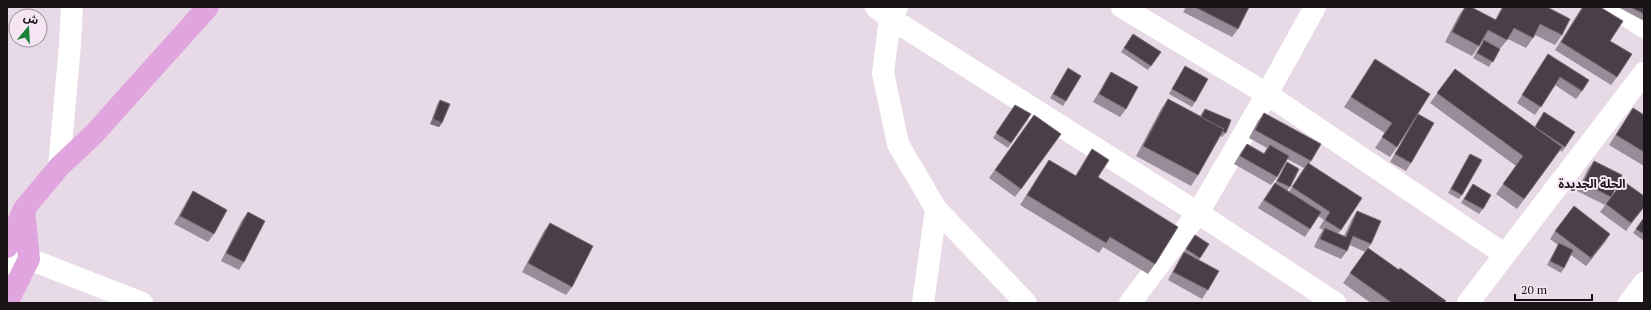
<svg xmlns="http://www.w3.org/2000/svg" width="1651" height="310" viewBox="0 0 1651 310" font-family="'PT Serif','Noto Sans Arabic',serif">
<rect width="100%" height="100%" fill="#e8d9e7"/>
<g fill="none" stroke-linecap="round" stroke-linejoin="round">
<g stroke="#fff" stroke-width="22">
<path d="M876,7L890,18L1198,213L1335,303"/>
<path d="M897,7L890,18L883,73L898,144L936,209L1026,303"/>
<path d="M1122,7L1267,94L1504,254"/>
<path d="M1613,7L1644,27"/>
<path d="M59,167L70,45L72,7"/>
<path d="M29,259L142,303"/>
<path d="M923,303L936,209"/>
<path d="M1130,303L1198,213L1267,94L1315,7"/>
<path d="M1468,303L1644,73"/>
<path d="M1629,303L1644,283"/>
</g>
<path stroke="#fff" stroke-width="22" d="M7,263L29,259"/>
<g stroke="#e0a5de" stroke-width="22">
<path d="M7,247L24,209L59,167L94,134L208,7"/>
<path d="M7,303L29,259L24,210"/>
</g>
</g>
<g fill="#998c98">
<path d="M1186,7H1249L1238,29L1232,37L1183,12Z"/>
<path d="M1465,7H1471L1495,20L1502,7H1547L1562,35L1555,45L1535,35L1526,48L1508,39L1499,50L1489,67L1473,58L1483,41H1482L1479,46L1472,56L1445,42L1459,15Z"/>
<path d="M1582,7H1600L1610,41L1617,77L1611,85L1555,50Z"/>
<path d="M1618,7H1644V21Z"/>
<path d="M1133,34L1161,52L1148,70L1121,52Z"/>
<path d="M1548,54L1582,91L1576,99L1555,85L1535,115L1517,103Z"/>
<path d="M1375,59L1430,94L1397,147L1390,157L1375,148L1385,133L1344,107Z"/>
<path d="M1185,66L1195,102L1192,107L1169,94Z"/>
<path d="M1068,68L1066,101L1063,106L1050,98Z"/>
<path d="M1455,69L1534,127L1575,132L1562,152L1560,150L1517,209L1496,194L1516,166L1430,103Z"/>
<path d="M1111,72L1126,109L1120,117L1093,102L1106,80Z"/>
<path d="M1168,99L1200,116L1205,109L1226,133L1222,137L1220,136L1198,175L1191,186L1136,156L1161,109Z"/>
<path d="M440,100L442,123L439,127L430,124L437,105Z"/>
<path d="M1015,105L1031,114L1008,148L993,138Z"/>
<path d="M1633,108L1644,115V166L1609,145Z"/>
<path d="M1264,113L1311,161L1309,164L1362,198L1338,234L1344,236L1352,219L1357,211L1371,244L1368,248L1444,303H1371L1343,283L1365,252L1350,245L1347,251L1341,259L1314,247L1319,236L1323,230L1319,228L1324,220L1318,216L1305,237L1258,208L1269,191L1275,183V184L1284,167L1287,162L1290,187L1287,191L1289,192L1304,168L1287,159L1277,177L1271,185L1234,164L1241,152L1247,144L1264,153L1267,148L1249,138L1258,121Z"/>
<path d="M1418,114L1411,163L1406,171L1390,162L1413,122Z"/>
<path d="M1034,115L1061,134L1015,197L989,178Z"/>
<path d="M1092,149L1098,177L1155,264L1148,274L1103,247L1099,253L1020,205L1042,170L1049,160L1075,176Z"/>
<path d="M1470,154L1462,195L1459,199L1448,193L1467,159Z"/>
<path d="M1594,161L1611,197L1605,205L1577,191L1588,169Z"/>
<path d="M1473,184L1483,209L1479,214L1461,203Z"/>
<path d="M193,191L214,234L208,242L174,224L188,199Z"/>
<path d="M1644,196V207L1626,231L1600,212L1606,204Z"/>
<path d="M248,212L244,262L239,270L221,261L242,220Z"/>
<path d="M1643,219H1644V241L1633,233Z"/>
<path d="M550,223L572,287L566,295L522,272L544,231Z"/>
<path d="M1555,231L1610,234L1586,266L1571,255L1564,268L1561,273L1547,265L1558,245L1550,239Z"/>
<path d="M1192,239L1209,244L1199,260L1208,290L1202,299L1168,280L1179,260Z"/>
</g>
<g fill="#796c78">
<path d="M433,119L442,123L439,127L430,124Z"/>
<path d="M1610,234L1605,242L1586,266L1591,258Z"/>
</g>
<g fill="#4a3e49" stroke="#796c78">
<path d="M1195,7H1249L1238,29Z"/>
<path d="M1465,7H1471L1496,20L1503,7H1547L1570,19L1562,35L1540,24L1533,38L1514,28L1507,40L1488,30L1479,46L1452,32Z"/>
<path d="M1583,7H1600L1623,21L1610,41L1632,54L1617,77L1561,42Z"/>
<path d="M1630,7H1644V14Z"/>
<path d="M1133,34L1161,52L1151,66L1124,48Z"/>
<path d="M1484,40L1500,49L1493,62L1477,53Z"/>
<path d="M1548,54L1589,80L1582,91L1560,77L1541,107L1522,95Z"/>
<path d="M1375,59L1430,94L1397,147L1382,137L1392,123L1351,97Z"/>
<path d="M1185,66L1208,79L1195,102L1172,89Z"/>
<path d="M1068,68L1081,76L1066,101L1053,94Z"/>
<path d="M1455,69L1562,147L1524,199L1503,184L1523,156L1437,93Z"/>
<path d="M1111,72L1138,87L1126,109L1099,94Z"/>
<path d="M1168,99L1224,129L1198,175L1143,146Z"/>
<path d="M440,100L450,104L442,123L433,119Z"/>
<path d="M1015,105L1031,114L1011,143L996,133Z"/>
<path d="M1633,108L1644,115V152L1616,135Z"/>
<path d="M1205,109L1231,120L1226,133L1222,131L1224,129L1201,117Z"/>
<path d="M1544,112L1575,132L1565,147L1535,127Z"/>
<path d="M1264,113L1321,144L1311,161L1255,130Z"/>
<path d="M1418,114L1434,123L1411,163L1395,154Z"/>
<path d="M1034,115L1061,134L1021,189L995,170Z"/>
<path d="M1247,144L1264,154L1270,145L1289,156L1277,177L1240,156Z"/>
<path d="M1092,149L1109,160L1098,177L1178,227L1155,264L1110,237L1106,243L1027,195L1049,160L1076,176Z"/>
<path d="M1470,154L1482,160L1462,195L1451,189Z"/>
<path d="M1594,161L1622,175L1611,197L1583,183Z"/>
<path d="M1287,162L1299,169L1290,187L1277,181Z"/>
<path d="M1308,163L1362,198L1341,230L1325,220L1330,212L1292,187Z"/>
<path d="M1623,181L1644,196V207L1631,223L1606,204Z"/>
<path d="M1275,183L1321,212L1310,229L1264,200Z"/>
<path d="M1473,184L1491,195L1483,209L1464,199Z"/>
<path d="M193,191L227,210L214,234L180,216Z"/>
<path d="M1574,206L1610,234L1591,258L1555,231Z"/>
<path d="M1357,211L1381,221L1371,244L1353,236L1347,251L1320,239L1325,228L1346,237Z"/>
<path d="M248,212L265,221L244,262L226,253Z"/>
<path d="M1643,219H1644V234L1636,229Z"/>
<path d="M550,223L593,246L572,287L528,263Z"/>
<path d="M1195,235L1209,244L1200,258L1186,249Z"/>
<path d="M1559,243L1573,250L1564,268L1550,261Z"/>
<path d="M1368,248L1399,270L1400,268L1446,301L1444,303H1392L1350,273Z"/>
<path d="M1184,252L1219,271L1208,290L1173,272Z"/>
</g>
<g text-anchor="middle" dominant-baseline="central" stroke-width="4" stroke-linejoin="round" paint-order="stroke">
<g font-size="12" font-weight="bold" fill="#191318" stroke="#f6e6f4">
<text x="1592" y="183">الحلة الجديدة</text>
</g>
</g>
<rect width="1651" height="310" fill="none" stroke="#191318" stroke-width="16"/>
<g transform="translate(28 28) rotate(18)"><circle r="19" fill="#f6e6f4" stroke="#9e929c"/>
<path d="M0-3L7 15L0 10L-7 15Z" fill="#158238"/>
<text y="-6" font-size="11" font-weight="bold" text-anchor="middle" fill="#191318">ش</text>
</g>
<path d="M1515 294v6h77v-6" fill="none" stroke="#191318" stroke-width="2"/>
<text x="1521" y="294" font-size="12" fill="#191318" stroke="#f6e6f4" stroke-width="3" paint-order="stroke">20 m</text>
</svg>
